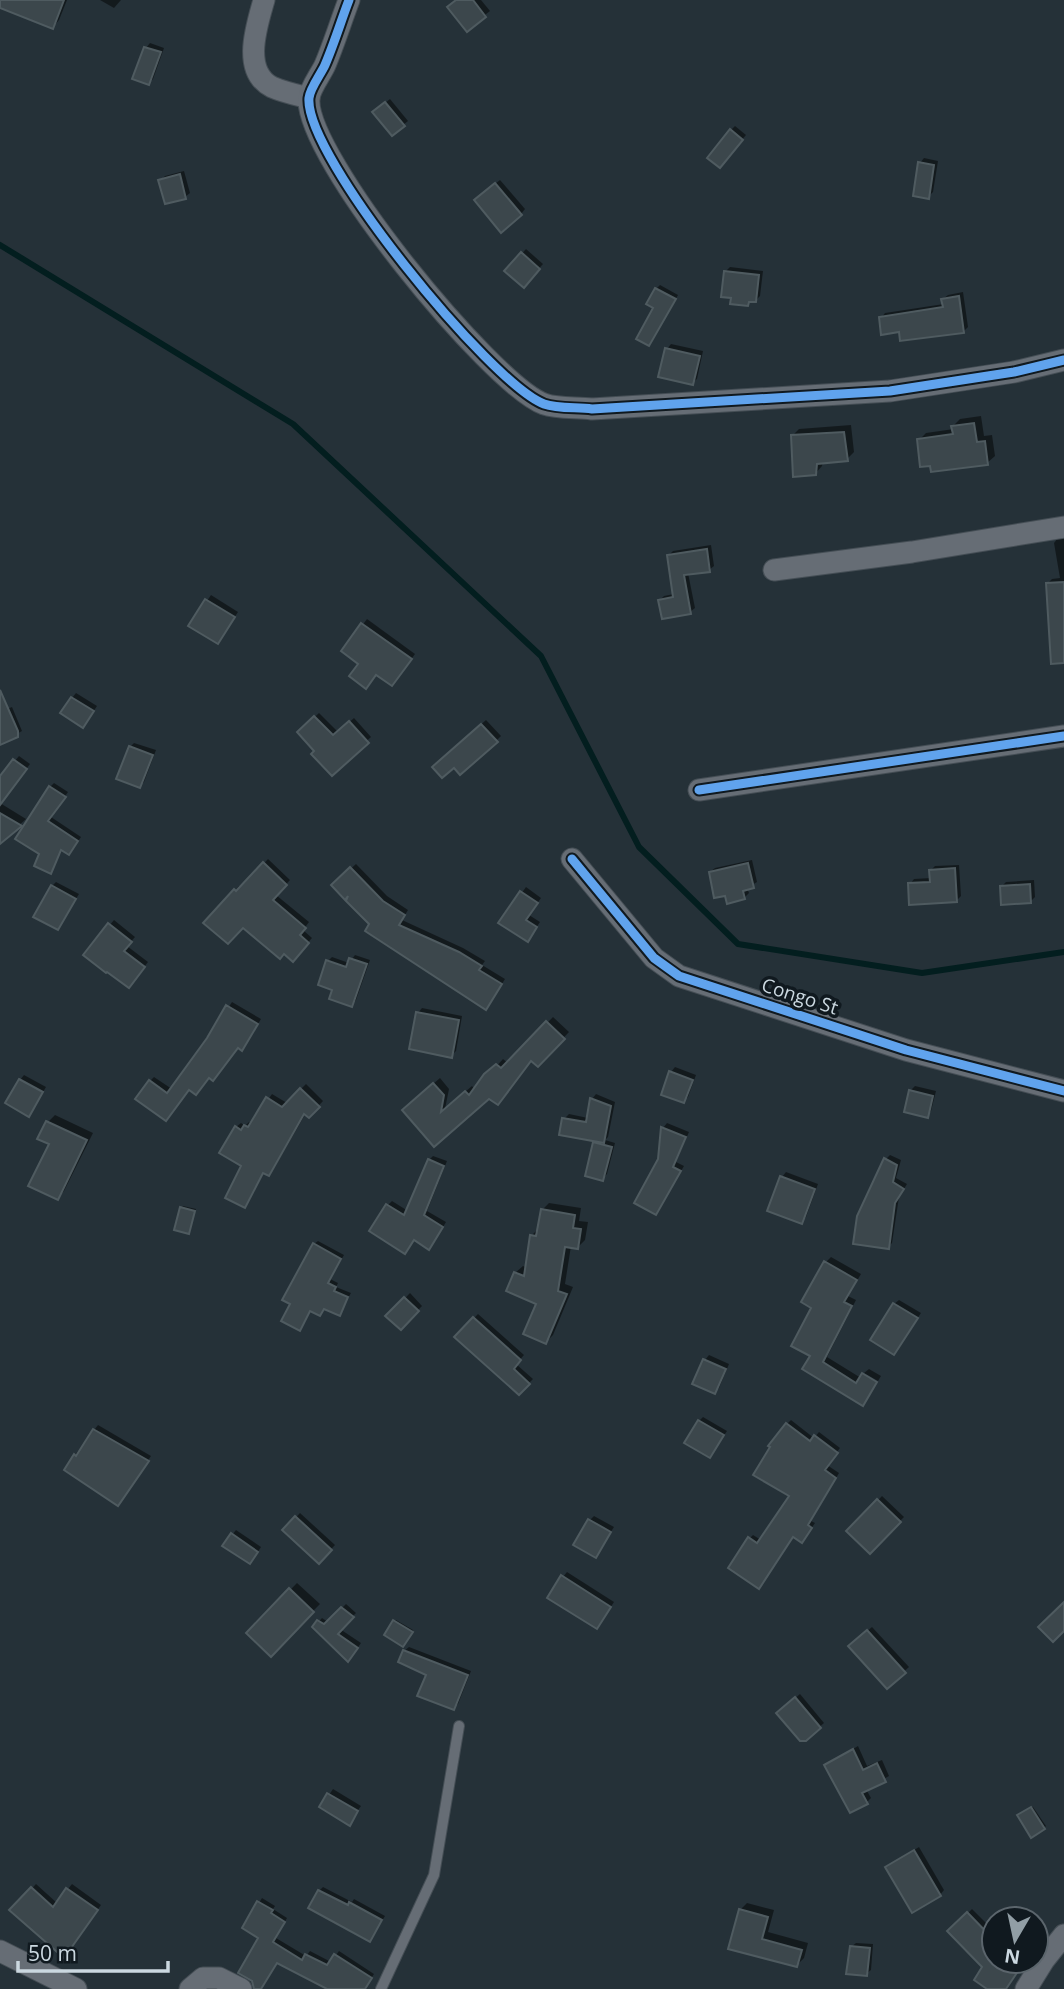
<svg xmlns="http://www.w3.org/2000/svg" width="1064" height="1989" viewBox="0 0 1064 1989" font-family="'Open Sans',sans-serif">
<rect width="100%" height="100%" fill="#253138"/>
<g fill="#0007">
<path d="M13,0H67L59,20L53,27Z"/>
<path d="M100,0H121L114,8Z"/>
<path d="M457,0H481L490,11L467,29Z"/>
<path d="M150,43L164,48L153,79L149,83L146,48Z"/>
<path d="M390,99L408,121L403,125L379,108Z"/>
<path d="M735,126L746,135L724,161L731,130Z"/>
<path d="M924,158L938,161L933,192L928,197L920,163Z"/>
<path d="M184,171L190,193L185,197L160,181L165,176Z"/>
<path d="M500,180L525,209L521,214L480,196Z"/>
<path d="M526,249L543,264L524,285L507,270Z"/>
<path d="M730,267L763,271L760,296L755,301L752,300L748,304L732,296L726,271Z"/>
<path d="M660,285L678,295L652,341L656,289Z"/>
<path d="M963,292L968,327L964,331L881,318L885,313L944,304L943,299L948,295Z"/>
<path d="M671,344L703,351L697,379L692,383L667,349Z"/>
<path d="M981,416L984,436L992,435L995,456L987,463L919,440L926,433L954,429L953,426L960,419Z"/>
<path d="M851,425L854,452L847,459L823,461L822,466L815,474L792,436L799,429Z"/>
<path d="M1064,537V632L1048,583L1052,579L1060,578L1054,543L1058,538Z"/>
<path d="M711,545L714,566L709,570L688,573L695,608L690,612L660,600L664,596L674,594L669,555L673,551Z"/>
<path d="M211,595L238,612L218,642L191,625Z"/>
<path d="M367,619L415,654L396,680L361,663L343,651Z"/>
<path d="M76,693L97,706L87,721L72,698Z"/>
<path d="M12,707L22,731L0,743V712Z"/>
<path d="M319,713L338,732L354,718L371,737L332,773L317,751L299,732Z"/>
<path d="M486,720L501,736L496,741L455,766L434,767Z"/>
<path d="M134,743L156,750L144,782L140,786L130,747Z"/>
<path d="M19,756L30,764L6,796L0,799V779Z"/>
<path d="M54,783L68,792L51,817L81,837L73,849H63L50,872L42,854L50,787Z"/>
<path d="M0,803L26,819L0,842Z"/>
<path d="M268,859L290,880L276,895L309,922L303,930L312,938L297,955L243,926L206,923L239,886L241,888Z"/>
<path d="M752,860L757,882L747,888L749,893L744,898L726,894L710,872L715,868Z"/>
<path d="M356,864L387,896L408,910L402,920L463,948L485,961L482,965L505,979L490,1003L371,924L352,891L333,885Z"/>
<path d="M959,865L961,896L956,901L910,884L914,879L931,878V870L935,866Z"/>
<path d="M1034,880L1035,897L1031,901L1002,886L1006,882Z"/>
<path d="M56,882L79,894L58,928L52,886Z"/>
<path d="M526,887L541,898L529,915L540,922L528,940L501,922Z"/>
<path d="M114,920L135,937L127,946L148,962L133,981L85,954Z"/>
<path d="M355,955L370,960L356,1000L352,1005L334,989L328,961L332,957L349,963Z"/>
<path d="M232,1002L261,1019L246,1044L242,1048L238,1046L210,1076L189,1088L170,1115L150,1081L154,1077L172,1089L208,1039Z"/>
<path d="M422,1008L462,1016L456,1051L451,1056L418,1013Z"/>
<path d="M553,1017L569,1032L538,1065L532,1059L434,1145L410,1104L440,1078L449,1089L445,1109L472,1086L475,1090L503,1059L508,1063Z"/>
<path d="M675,1067L696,1075L688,1097L684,1101L671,1072Z"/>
<path d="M24,1075L46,1087L29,1115L20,1080Z"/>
<path d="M306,1084L323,1101L309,1116L306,1113L273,1170L269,1174L264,1172L245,1206L243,1165L236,1127L241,1123L245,1126L249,1122L252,1123L272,1094L287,1103Z"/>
<path d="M915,1086L936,1091L931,1111L927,1116L910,1091Z"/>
<path d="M596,1094L615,1102L608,1137L605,1140L615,1143L607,1174L602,1179L595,1143L598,1140L564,1119L569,1114L588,1118L592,1099Z"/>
<path d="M55,1115L93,1133L64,1191L57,1198L51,1144L40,1138L48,1122Z"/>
<path d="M667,1123L689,1132L676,1162L684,1166L656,1213L663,1128Z"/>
<path d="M890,1155L901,1160L896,1178L907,1184L899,1197L892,1243L888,1247L886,1159Z"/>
<path d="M433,1156L447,1161L427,1211L446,1222L433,1244L415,1239L388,1205L392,1201L408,1211L429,1160Z"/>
<path d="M786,1172L818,1184L806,1217L801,1222L770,1210L782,1177Z"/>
<path d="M549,1203L581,1208L579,1221L588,1222L585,1240L578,1247L571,1246L565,1284L573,1287L553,1335L546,1342L539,1303L515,1273L523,1266L527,1268L532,1235L539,1228L542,1210Z"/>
<path d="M183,1206L196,1209L189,1232L181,1208Z"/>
<path d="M318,1241L344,1255L330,1279L338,1283L336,1287L351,1293L339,1314L325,1308L320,1314L311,1310L300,1328L314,1244Z"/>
<path d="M831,1257L861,1274L848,1296L856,1300L827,1357L861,1378L862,1375L876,1384L862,1403L813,1355V1307L826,1262Z"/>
<path d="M410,1293L422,1306L401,1328L388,1316Z"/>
<path d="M899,1300L921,1313L894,1353V1304Z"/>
<path d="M478,1314L524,1355L516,1364L533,1379L519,1393L456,1337Z"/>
<path d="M709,1355L729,1364L719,1388L714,1392L705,1360Z"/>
<path d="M869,1369L881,1376L878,1381L864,1373Z"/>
<path d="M703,1417L727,1431L710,1456L699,1421Z"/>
<path d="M791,1420L814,1438L819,1432L840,1448L827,1465L839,1473L811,1521L815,1523L806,1536L794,1535L763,1582L749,1539L753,1535L761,1540L791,1496L787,1424Z"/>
<path d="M98,1425L151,1456L122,1499L75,1455Z"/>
<path d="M882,1496L904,1517L870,1551L849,1531Z"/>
<path d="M300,1513L335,1545L319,1562L284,1530Z"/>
<path d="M594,1516L614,1527L596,1555L590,1520Z"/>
<path d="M236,1530L261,1547L254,1558L232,1535Z"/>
<path d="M567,1572L614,1602L601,1622L563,1577Z"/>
<path d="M297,1583L320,1604L271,1654L248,1633Z"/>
<path d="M346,1604L356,1613L340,1629L361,1643L352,1656L314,1627L322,1618L328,1622Z"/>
<path d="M396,1620L413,1630L405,1643L394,1621Z"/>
<path d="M872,1627L909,1667L887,1687L850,1646Z"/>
<path d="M409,1647L471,1671L458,1704L453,1708L428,1674L404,1651Z"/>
<path d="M800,1694L824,1723L802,1742L778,1713Z"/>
<path d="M858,1746L867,1766L882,1760L889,1776L866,1789L871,1798L867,1802L827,1765Z"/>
<path d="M333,1789L361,1806L349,1823L321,1807Z"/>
<path d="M1033,1807L1046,1826L1044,1828L1021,1814Z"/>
<path d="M919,1847L944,1890L940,1895L887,1867Z"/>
<path d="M36,1884L57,1903L72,1884L101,1905L69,1951L12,1910Z"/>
<path d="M323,1887L352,1902L354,1899L385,1916L370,1940L319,1891Z"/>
<path d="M262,1898L275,1906L273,1909L287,1918L276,1938L306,1956L310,1951L331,1962L339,1951L374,1974L364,1989H330L278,1962L261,1989H254L261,1937L244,1927Z"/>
<path d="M747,1903L774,1910L768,1932L808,1943L804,1958L797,1965L730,1947L740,1910Z"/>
<path d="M972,1909L994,1931V1961H1025L1006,1989H990L985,1967L950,1931Z"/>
<path d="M856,1943L873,1944L871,1970L866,1974L851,1947Z"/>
</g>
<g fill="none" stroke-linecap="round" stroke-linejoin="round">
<path stroke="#031e1f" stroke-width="6" d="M0,245L293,424L541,656L639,847L738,944L922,973L1064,952"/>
</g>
<g fill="#3c474c" stroke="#4f5b60" stroke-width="2">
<path d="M0,0H64L53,29L0,8Z"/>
<path d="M456,0H473L486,17L467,32L447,7Z"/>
<path d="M144,47L161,52L149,85L132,79Z"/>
<path d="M385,102L405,126L392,136L372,112Z"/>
<path d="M730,129L743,140L720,168L707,158Z"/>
<path d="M918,162L934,165L929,199L913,196Z"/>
<path d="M180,174L186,199L165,204L158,180Z"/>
<path d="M495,183L522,215L501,233L474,200Z"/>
<path d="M521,252L540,269L524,288L504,271Z"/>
<path d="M724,271L759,275L756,302H749L748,306L730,304L731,298L721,297Z"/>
<path d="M655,288L676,299L649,346L636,339L653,308L646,304Z"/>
<path d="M959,296L964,333L900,341L899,332L881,335L879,317L943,307L941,299Z"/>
<path d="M665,348L700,356L693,385L658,377Z"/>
<path d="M974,423L977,442L985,441L988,465L931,472L930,466L920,467L917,439L953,434L951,426Z"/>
<path d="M844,432L848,461L817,464L816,475L793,477L791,435Z"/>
<path d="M707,549L710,572L684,575L691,614L662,619L658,600L673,597L667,555Z"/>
<path d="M1064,582V663L1051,664L1046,583Z"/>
<path d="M205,599L235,617L218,644L188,626Z"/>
<path d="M361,623L412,659L392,686L376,675L366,689L349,676L358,664L341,651Z"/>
<path d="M0,690L18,731V737L0,745Z"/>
<path d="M71,697L94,711L83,728L60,713Z"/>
<path d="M314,716L333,735L349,721L369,743L332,776L311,754L314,751L297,732Z"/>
<path d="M481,724L498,742L460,775L454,768L442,778L432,767Z"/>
<path d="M129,746L153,755L140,788L116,779Z"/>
<path d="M13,759L27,769L0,805V776Z"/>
<path d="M49,786L66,797L48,821L78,841L69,855L61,850L51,874L34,866L39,854L15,839Z"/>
<path d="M0,813L22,826L0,844Z"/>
<path d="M263,862L287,885L273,900L306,928L300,935L309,943L293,962L284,954L280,959L243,928L228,944L203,923L234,889L236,891Z"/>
<path d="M748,863L754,888L743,891L745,899L727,904L725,896L714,898L709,872Z"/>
<path d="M350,867L383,901L405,915L399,925L459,952L482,966L479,970L502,984L486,1010L365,931L369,924L346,901L348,896L345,900L331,885Z"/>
<path d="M955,868L957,902L909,905L908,883L930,882L929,870Z"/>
<path d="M1030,884L1031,903L1001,905L1000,886Z"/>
<path d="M51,885L76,899L58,930L33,917Z"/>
<path d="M520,891L538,903L526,920L537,927L528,942L498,923Z"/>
<path d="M108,923L132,942L124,951L145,967L129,988L107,972L106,973L83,955Z"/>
<path d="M349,958L367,964L352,1007L329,999L332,990L318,985L326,960L346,967Z"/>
<path d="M226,1005L258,1024L242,1051L238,1048L213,1081L209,1078L196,1095L189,1090L166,1121L135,1099L149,1080L167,1093L207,1038Z"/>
<path d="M416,1012L459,1020L452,1058L409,1049Z"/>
<path d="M546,1021L565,1039L538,1067L531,1061L498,1105L489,1099L434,1147L402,1110L433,1083L444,1095L441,1112L465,1091L469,1095L484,1074L496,1064L501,1068Z"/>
<path d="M669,1071L693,1080L684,1103L661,1095Z"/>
<path d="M19,1079L43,1092L29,1117L5,1103Z"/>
<path d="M300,1088L320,1107L309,1118L304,1114L269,1176L263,1173L245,1208L225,1198L241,1166L219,1153L235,1126L241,1130L244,1125L248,1127L266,1097L282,1107Z"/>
<path d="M909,1090L933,1096L928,1118L904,1112Z"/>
<path d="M590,1098L611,1106L604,1143L559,1135L562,1118L586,1122Z"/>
<path d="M46,1121L87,1140L58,1200L28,1186L49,1144L37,1139Z"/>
<path d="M661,1127L686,1137L673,1167L681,1171L656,1215L634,1203L658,1159Z"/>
<path d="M593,1142L612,1147L603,1181L585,1176Z"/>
<path d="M884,1158L897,1165L893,1182L904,1189L895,1203L889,1249L853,1244L857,1216Z"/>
<path d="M428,1159L444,1166L424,1215L443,1227L429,1250L414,1240L405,1254L369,1231L386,1204L404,1215Z"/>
<path d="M780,1176L815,1189L802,1224L767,1211Z"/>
<path d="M180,1207L195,1211L189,1234L174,1230Z"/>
<path d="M541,1209L575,1215L573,1228L581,1229L578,1249L565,1247L558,1291L567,1294L546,1344L523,1334L536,1304L506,1291L514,1272L524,1276L530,1235L536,1236Z"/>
<path d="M313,1243L341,1259L328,1283L336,1287L334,1291L348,1297L340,1316L324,1309L320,1316L310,1311L300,1331L281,1321L290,1304L282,1300Z"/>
<path d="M824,1261L857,1280L844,1302L852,1306L823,1362L856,1383L862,1373L877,1382L863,1406L802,1369L810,1356L791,1346L811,1308L801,1302Z"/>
<path d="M404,1297L419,1311L401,1330L385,1316Z"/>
<path d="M893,1303L918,1318L894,1355L870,1340Z"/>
<path d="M473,1317L521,1360L514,1369L530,1384L519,1395L454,1337Z"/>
<path d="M703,1359L726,1369L715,1394L692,1384Z"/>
<path d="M698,1420L724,1435L710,1458L684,1443Z"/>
<path d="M786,1423L810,1441L814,1435L838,1453L825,1470L836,1478L808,1525L812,1528L802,1543L793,1537L759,1589L728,1568L748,1537L757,1543L789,1496L753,1475L770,1447L768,1446Z"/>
<path d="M93,1429L149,1461L118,1506L64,1470L74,1454L76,1456Z"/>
<path d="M877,1499L901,1522L870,1554L846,1531Z"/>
<path d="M295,1516L332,1550L319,1564L282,1530Z"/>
<path d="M588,1519L611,1532L596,1558L573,1545Z"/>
<path d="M231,1533L258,1552L250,1564L222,1546Z"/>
<path d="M561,1575L611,1607L597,1629L547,1598Z"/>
<path d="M289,1588L314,1612L271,1657L246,1633Z"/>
<path d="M1064,1602V1631L1053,1642L1038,1627Z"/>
<path d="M341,1607L354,1617L338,1634L358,1648L348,1662L312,1627L317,1620L324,1624Z"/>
<path d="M393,1620L413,1632L403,1647L384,1635Z"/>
<path d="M867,1630L906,1673L887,1689L848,1646Z"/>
<path d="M403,1650L468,1675L454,1710L417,1696L426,1675L398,1662Z"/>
<path d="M795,1697L821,1728L806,1741H800L776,1713Z"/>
<path d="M853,1749L863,1770L877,1763L886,1782L862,1793L868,1804L850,1813L824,1765Z"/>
<path d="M327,1793L358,1811L350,1826L319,1807Z"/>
<path d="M1031,1807L1045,1829L1031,1838L1017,1815Z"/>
<path d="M914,1850L941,1896L912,1913L885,1867Z"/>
<path d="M31,1887L53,1907L66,1888L98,1910L64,1958L9,1910Z"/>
<path d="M318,1890L348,1905L349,1902L382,1920L370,1942L308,1908Z"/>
<path d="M257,1901L273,1910L271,1913L285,1922L273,1942L302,1960L305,1954L327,1965L334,1954L372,1978L365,1989H327L277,1963L261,1989H254L252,1981L238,1973L258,1938L242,1928Z"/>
<path d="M739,1909L768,1917L762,1939L802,1950L797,1967L728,1949Z"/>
<path d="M967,1912L994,1940V1961H1025L1006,1989H987L974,1980L982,1967L947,1931Z"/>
<path d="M850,1946L870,1948L867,1976L846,1974Z"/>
</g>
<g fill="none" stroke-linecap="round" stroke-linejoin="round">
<g stroke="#454e55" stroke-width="12">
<path id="service" d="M381,1989L434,1875L459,1726"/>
</g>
<g stroke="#454e55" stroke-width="23">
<g id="minor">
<path d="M264,0C257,25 241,71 272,87C283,92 297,95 309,98"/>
<path d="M349,0C341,21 334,44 325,65C321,74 310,88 309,98C304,156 491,384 544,404C558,409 577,407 592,409L890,391L1014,372L1064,360"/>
<path d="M774,570L912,552L1064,527"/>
<path d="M699,790L1064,736"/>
<path d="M572,859L654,958L679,976L906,1050L1064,1091"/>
<path d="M0,1951L76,1989"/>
<path d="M190,1989L203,1978H219L241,1989"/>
<path d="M1026,1989L1044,1960L1064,1935"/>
</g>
</g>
<use href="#service" stroke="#666d75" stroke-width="10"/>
<use href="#minor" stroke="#666d75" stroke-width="21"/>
<g stroke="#10191f" stroke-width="13">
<g id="cycleway">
<path d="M349,0C341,21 334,44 325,65C321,74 310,88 309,98C304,156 491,384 544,404C558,409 577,407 592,409L890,391L1014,372L1064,360"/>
<path d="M699,790L1064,736"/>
<path d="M572,859L654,958L679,976L906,1050L1064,1091"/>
</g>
</g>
<use href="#cycleway" stroke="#60a3ed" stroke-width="9"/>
</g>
<g text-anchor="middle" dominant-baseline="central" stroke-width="7" stroke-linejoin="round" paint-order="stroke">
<g font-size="19" fill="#cbd8e0" stroke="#10191f">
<text transform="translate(800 996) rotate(18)">Congo St</text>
</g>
</g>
<g transform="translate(1015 1940) rotate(189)"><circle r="33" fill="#10191f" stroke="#5b656c" stroke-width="2"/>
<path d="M0-5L12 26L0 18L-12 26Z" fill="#919ea5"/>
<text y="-10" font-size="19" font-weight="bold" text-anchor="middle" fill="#cbd8e0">N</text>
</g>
<path d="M18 1961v10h150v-10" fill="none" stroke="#cbd8e0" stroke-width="3.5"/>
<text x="28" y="1961" font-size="21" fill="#cbd8e0" stroke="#10191f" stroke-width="5" paint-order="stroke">50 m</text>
</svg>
